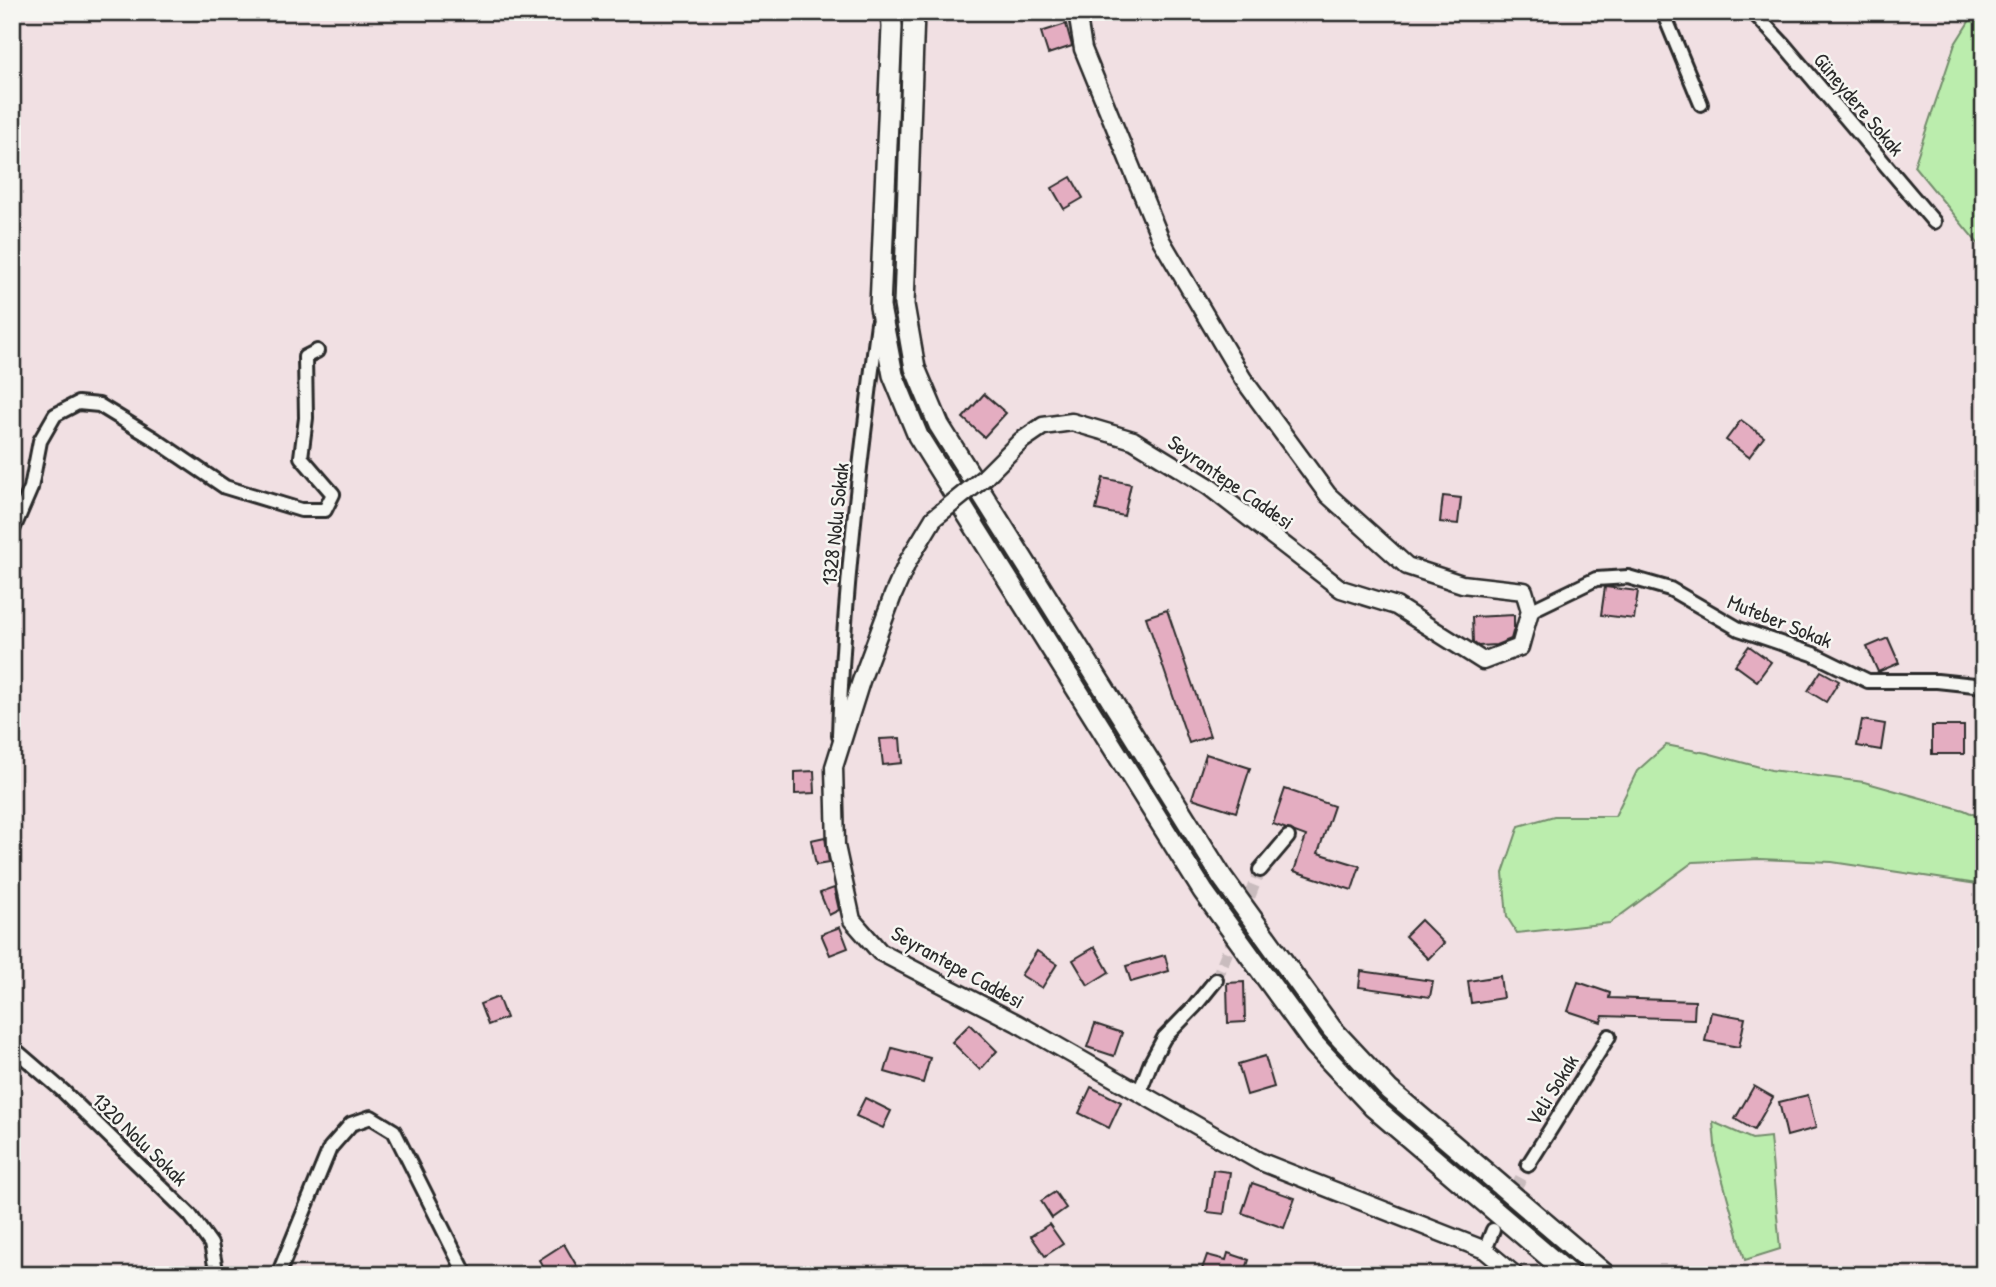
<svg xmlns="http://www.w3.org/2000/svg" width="1996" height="1287" viewBox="0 0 1996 1287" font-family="'Patrick Hand',sans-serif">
<rect width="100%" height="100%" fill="#f1e0e3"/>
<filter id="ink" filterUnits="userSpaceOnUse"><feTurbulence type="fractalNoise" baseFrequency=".0143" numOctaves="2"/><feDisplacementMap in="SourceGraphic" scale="14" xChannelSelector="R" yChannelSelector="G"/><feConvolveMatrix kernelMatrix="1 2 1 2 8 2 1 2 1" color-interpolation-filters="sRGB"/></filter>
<g filter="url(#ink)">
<g fill="#bbedad" stroke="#738c6c" stroke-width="2">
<path d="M1975,12H1984V251L1914,166L1955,44Z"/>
<path d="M1666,745L1707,753L1771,770L1864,782L1964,810L1984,819V885L1832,862L1760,859L1693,862L1610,923L1517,933L1507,917L1503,873L1519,826L1554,816H1615L1637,771Z"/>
<path d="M1713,1122L1752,1139L1770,1137L1780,1249L1745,1260L1716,1156Z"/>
</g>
<g fill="#e4adc1" stroke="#2b2b2b" stroke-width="2">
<path d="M1066,24L1072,46L1048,54L1041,32Z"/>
<path d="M1071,177L1083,198L1064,209L1052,188Z"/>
<path d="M984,394L1006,413L984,437L963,418Z"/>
<path d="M1741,420L1764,437L1749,457L1726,440Z"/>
<path d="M1103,478L1131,484L1124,516L1096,510Z"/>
<path d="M1443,496L1461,498L1458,524L1440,522Z"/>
<path d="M1605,587L1638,591L1634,619L1601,615Z"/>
<path d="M1167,610L1210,736L1189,743L1146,617Z"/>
<path d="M1514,615V628L1511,639L1496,645L1478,646L1473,642L1472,617Z"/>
<path d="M1888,638L1899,663L1878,672L1867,647Z"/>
<path d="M1749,646L1771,662L1757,681L1735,665Z"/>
<path d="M1821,671L1839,681L1826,702L1808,691Z"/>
<path d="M1862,720L1885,724L1881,750L1857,746Z"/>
<rect x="1932" y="726" width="32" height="28"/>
<path d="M900,738L902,763L883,765L880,739Z"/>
<path d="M1206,754L1250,768L1236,812L1192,798Z"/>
<path d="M814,771L815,793L795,794V772Z"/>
<path d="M1285,789L1334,806L1318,853L1360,866L1352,890L1294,871L1306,836L1273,824Z"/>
<path d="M825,837L829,863L816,865L811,840Z"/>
<path d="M834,888L839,910L829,915L820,893Z"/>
<path d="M1421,920L1444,943L1428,959L1405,936Z"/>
<path d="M840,927L848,948L830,955L821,934Z"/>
<path d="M1095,947L1109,972L1088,985L1073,960Z"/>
<path d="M1037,951L1057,964L1042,988L1021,975Z"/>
<path d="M1165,955L1169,971L1131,982L1126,966Z"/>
<path d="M1361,971L1433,981L1430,997L1359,987Z"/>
<path d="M1500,976L1503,998L1471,1003L1468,981Z"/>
<path d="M1244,982L1245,1022L1228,1023L1227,983Z"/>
<path d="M1578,982L1610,993L1609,998L1695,1001L1694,1019L1603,1016L1601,1022L1568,1011Z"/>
<path d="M498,997L506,1018L488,1025L480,1004Z"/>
<path d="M1711,1012L1745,1018L1739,1047L1705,1041Z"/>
<path d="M970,1024L997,1051L980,1070L952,1042Z"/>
<path d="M1095,1024L1122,1033L1114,1056L1087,1047Z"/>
<path d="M892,1048L930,1058L923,1083L885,1072Z"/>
<path d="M1265,1056L1274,1087L1247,1095L1238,1064Z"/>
<path d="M1754,1086L1773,1097L1754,1130L1735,1119Z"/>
<path d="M1091,1087L1121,1102L1109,1128L1079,1113Z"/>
<path d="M1808,1095L1816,1128L1787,1136L1779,1102Z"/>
<path d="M865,1098L891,1111L883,1128L856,1116Z"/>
<path d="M1213,1170L1230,1172L1224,1214L1207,1212Z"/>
<path d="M1252,1183L1295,1198L1284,1228L1242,1213Z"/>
<path d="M1055,1192L1066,1208L1052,1218L1041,1201Z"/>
<path d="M1049,1224L1063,1244L1045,1256L1031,1236Z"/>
<path d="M564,1244L582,1275H548L539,1260Z"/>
<path d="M1228,1253L1249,1260L1244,1275H1200L1207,1255L1226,1260Z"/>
</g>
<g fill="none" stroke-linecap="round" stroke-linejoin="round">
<g stroke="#c9bcbe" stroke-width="12" stroke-dasharray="12 6" stroke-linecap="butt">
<path d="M1216,980L1260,870"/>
<path d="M1498,1220L1528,1165"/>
</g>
<g stroke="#2b2b2b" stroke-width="18">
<g id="minor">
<path d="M1663,12L1701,104"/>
<path d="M1753,12L1784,45L1934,222"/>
<path d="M12,532L31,488L40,441L55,415L78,403L99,405L153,438L225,487L301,510H325L333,494L301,457L306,418L305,357L317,351"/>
<path d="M1530,611L1596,579L1628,577L1670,589L1739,629L1813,654L1868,681H1937L1984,686"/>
<path d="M839,736C843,598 860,460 878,323"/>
<path d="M1260,870L1288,837"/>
<path d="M12,1047L63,1091L190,1215L211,1244L217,1275"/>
<path d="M1139,1093L1151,1062L1164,1038L1195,1006L1216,980"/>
<path d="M1528,1165L1609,1036"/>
<path d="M1485,1250L1493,1230"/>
<path d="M278,1275L330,1148L351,1124L371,1117L394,1131L466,1275"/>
</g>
</g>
<g stroke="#2b2b2b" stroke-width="21">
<g id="tertiary">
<path d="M985,477L1021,441L1043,426L1072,422L1133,440L1208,486L1341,589L1396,606L1483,661L1520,647L1530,611L1524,591L1462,584L1407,566L1328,495L1243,379L1161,240L1083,49L1077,12"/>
<path d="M934,518L908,561L893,595L861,681L834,767L836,846L852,920L880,952L1017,1023L1259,1161L1485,1250L1515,1275"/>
</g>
</g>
<g stroke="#2b2b2b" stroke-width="24">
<g id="secondary">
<path d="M891,12L892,27L880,307L893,375L918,436L1203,891L1314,1044L1373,1107L1570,1275"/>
<path d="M914,12L904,305L915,368L939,425L1222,877L1332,1029L1389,1090L1606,1275"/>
</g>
</g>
<use href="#minor" stroke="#f6f6f2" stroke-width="12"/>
<use href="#tertiary" stroke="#f6f6f2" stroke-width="16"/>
<use href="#secondary" stroke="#f6f6f2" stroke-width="19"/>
<g stroke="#2b2b2b" stroke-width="21" stroke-linecap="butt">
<path id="tertiary-bridge" d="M934,518L985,477"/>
</g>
<use href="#tertiary-bridge" stroke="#f6f6f2" stroke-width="16"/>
</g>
</g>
<g text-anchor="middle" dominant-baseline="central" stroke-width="5" stroke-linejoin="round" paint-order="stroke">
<g font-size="21" fill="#2b2b2b" stroke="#f6f6f2">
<text transform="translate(1859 104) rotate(50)">Güneydere Sokak</text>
<text transform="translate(1231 482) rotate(35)">Seyrantepe Caddesi</text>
<text transform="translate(835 524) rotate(-84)">1328 Nolu Sokak</text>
<text transform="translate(1780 621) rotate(22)">Muteber Sokak</text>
<text transform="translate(958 967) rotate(29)">Seyrantepe Caddesi</text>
<text transform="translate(1552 1090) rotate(-58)">Veli Sokak</text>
<text transform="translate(140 1139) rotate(44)">1320 Nolu Sokak</text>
</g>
</g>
<rect width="1996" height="1287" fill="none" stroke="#f6f6f2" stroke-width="42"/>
<rect x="21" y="21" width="1954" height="1245" fill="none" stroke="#2b2b2b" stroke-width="2.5" filter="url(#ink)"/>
</svg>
